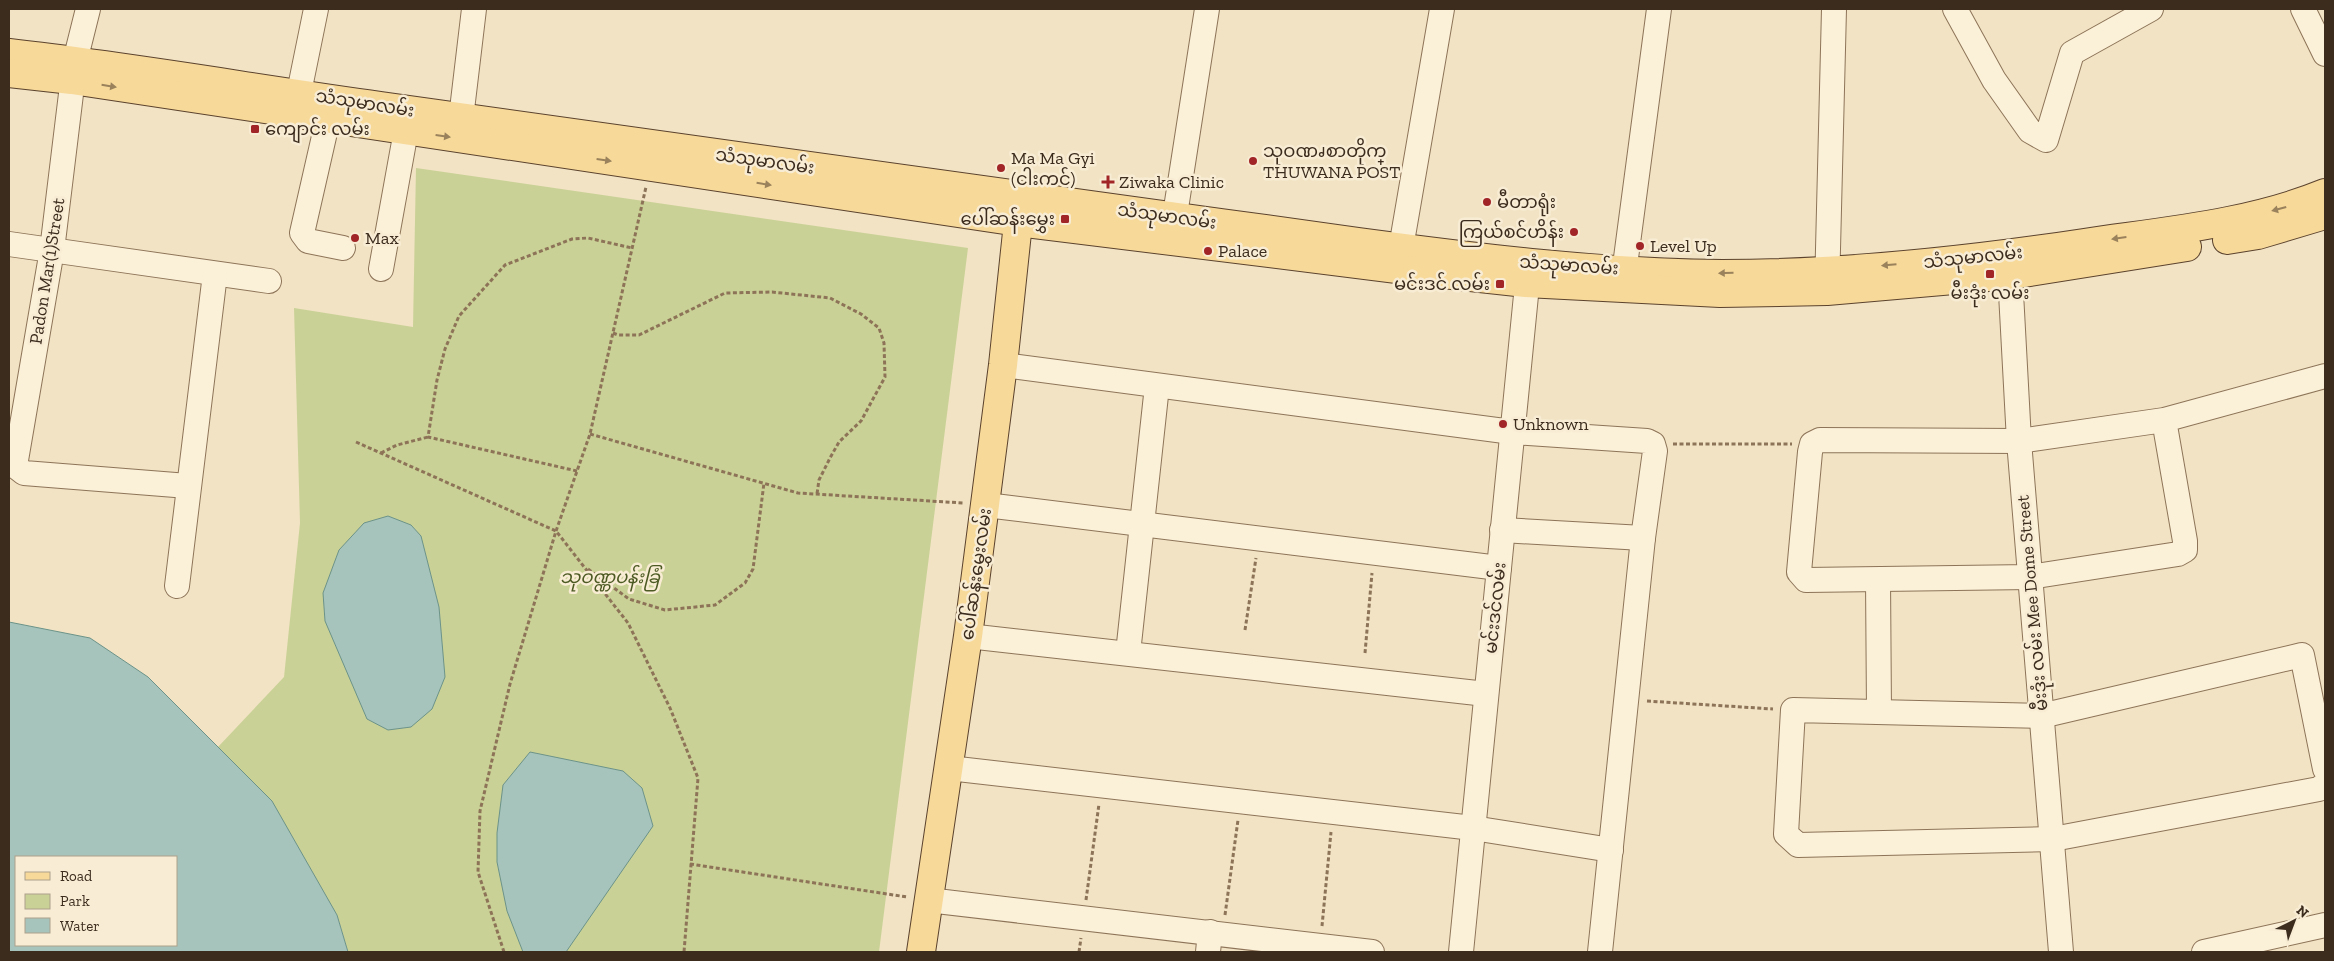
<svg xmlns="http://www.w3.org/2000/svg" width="2334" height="961" viewBox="0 0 2334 961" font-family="'Zilla Slab','Noto Sans Myanmar',serif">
<rect width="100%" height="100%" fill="#f1e3c4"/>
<path fill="#cad196" d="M416,168L968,248L879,952H348L337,915L218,747L284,677L300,523L294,308L413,327Z"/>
<g fill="#a6c4bb" stroke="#6c9389" fill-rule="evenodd">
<path d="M388,516L411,525L421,536L439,607L445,677L432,709L411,727L388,730L367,719L325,621L323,593L339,550L364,523Z"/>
<path d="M9,622L90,638L148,677L272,801L337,915L348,952H9ZM16,857H176V945H16Z"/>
<path d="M530,752L623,771L642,788L653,826L566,952H523L507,911L497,862V833L503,785Z"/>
</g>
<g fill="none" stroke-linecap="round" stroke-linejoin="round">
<g stroke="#8d7458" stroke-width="26">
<g id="minor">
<path d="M88,9L75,61L52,250L15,466L24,473L188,486"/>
<path d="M1955,9L1994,80L2030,131L2046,140L2072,53L2151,9"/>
<path d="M2303,9L2325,54"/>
<path d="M295,112L316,9"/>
<path d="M461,118L474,9"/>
<path d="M328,119L302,233L308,241L343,248"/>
<path d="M1172,234L1207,9"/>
<path d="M9,244L269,281"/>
<path d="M2009,256L2019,441L2061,952"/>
<path d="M1398,265L1442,9"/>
<path d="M381,269L406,131"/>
<path d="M1622,288L1659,9"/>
<path d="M1827,289L1834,9"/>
<path d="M1003,365L1512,432L1647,441L1653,444L1655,451L1643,538L1600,952"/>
<path d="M2164,420L2185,541V550L2178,554L2030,577L1806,580L1799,572L1810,452L1812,444L1820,440L2019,441L2164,420L2325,376"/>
<path d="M986,505L1499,568"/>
<path d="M1502,530L1643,538"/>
<path d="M1878,580L1879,712"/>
<path d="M177,586L215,274"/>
<path d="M968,636L1486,694"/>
<path d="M1128,653L1157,386"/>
<path d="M949,768L1473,828L1611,850"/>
<path d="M2325,769L2302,655L2041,716L1793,710L1786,834L1798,845L2053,839L2319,789L2325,784"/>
<path d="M928,900L1372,952"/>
<path d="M1208,952L1210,932"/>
<path d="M1461,952L1529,265"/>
<path d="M2204,952L2325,925"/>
</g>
</g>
<g stroke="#5b422d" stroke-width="30">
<g id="major">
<path d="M9,53C134,67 257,89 381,106C618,140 854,172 1091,205C1180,217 1270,230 1359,242C1479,258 1600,273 1722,274C1842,274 1965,261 2084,243C2165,231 2249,224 2325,193"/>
<path d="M9,73L72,80L1018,222L1397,269L1526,283L1720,293L1827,291L2011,275L2187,247"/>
<path d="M2227,240L2258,235L2325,215"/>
<path d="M921,952L968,636L1003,365L1020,204"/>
</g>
</g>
<g stroke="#8d7458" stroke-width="3" stroke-dasharray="4 2.5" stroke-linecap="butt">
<path d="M613,333L618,335H639L725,293L772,292L830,298L861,314L879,328L884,343L885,377L861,421L839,442L830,458L819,480L817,494"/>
<path d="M590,434L798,493L963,503"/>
<path d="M356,442L556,531L628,623L670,708L698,778L684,952"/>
<path d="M1673,444H1792"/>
<path d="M381,453L397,445L428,437"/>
<path d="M577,471L428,437L437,380L445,349L459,316L505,265L572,239L588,238L632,248"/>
<path d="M588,569L629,599L665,610L715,605L745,583L753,569L764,483"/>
<path d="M1245,630L1256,558"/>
<path d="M1365,653L1372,573"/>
<path d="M1647,701L1773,709"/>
<path d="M690,864L907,897"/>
<path d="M1086,900L1099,804"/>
<path d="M1225,915L1238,820"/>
<path d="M1322,926L1331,832"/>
<path d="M504,952L478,872L480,811L510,684L556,531L590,434L646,187"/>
<path d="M1079,952L1081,938"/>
</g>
<use href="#minor" stroke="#fbf0d8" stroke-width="24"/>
<use href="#major" stroke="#f7d999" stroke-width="28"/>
</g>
<defs><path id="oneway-solid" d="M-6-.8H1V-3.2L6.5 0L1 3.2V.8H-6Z" transform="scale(1.25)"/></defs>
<g fill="#9a825c">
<use href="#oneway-solid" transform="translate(109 86) rotate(9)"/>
<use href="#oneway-solid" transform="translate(443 136) rotate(8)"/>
<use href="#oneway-solid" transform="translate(604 160) rotate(8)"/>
<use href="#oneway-solid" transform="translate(764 184) rotate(9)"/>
<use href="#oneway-solid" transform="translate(2279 209) rotate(165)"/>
<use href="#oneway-solid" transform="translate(2119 238) rotate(172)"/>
<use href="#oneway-solid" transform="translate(1889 265) rotate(175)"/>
<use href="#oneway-solid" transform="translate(1726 273) rotate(179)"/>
</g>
<g fill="#a12426" stroke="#f8edd4" stroke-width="2">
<rect x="250" y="124" width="10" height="10" rx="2.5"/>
<circle cx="1253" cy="161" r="5"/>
<circle cx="1001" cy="168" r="5"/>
<path d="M1105.5 174.5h5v5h5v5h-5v5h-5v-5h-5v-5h5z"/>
<circle cx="1487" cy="202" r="5"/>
<rect x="1060" y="214" width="10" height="10" rx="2.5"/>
<circle cx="1574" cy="232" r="5"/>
<circle cx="355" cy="238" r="5"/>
<circle cx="1640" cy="246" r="5"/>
<circle cx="1208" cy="251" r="5"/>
<rect x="1985" y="269" width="10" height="10" rx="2.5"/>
<rect x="1495" y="279" width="10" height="10" rx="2.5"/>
<circle cx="1503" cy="424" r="5"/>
</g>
<g text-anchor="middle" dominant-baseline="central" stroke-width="5" stroke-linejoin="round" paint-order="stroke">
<g font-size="18" fill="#3c2c1e" stroke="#f8edd4">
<text transform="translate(365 103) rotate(9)">သံသုမာလမ်း</text>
<text transform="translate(765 161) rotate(8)">သံသုမာလမ်း</text>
<text transform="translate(1167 216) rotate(8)">သံသုမာလမ်း</text>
<text transform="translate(1973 257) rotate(-6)">သံသုမာလမ်း</text>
<text transform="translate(1569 265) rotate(4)">သံသုမာလမ်း</text>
<text transform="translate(47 271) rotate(-81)">Padon Mar(1)Street</text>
<text transform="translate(976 574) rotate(-82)">ပေါ်ဆန်းမွှေးလမ်း</text>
<text transform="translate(2032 603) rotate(-95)">မီးဒုံး လမ်း Mee Dome Street</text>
<text transform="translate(1495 608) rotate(-84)">မင်းဒင်လမ်း</text>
</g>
<g font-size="18" fill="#3c2c1e" stroke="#f8edd4" text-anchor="start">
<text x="265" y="129">ကျောင်း လမ်း</text>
<text x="1263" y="151">သုဝဏၧစာတိုက္<tspan x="1263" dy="21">THUWANA POST</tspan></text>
<text x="1011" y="158">Ma Ma Gyi<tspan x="1011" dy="21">(ငါးကင်)</tspan></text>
<text x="1119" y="182">Ziwaka Clinic</text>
<text x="1497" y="202">မီတာရုံး</text>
<text x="1055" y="219" text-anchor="end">ပေါ်ဆန်းမွှေး</text>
<text x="1564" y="232" text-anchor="end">ကြယ်စင်ဟိန်း</text>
<text x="365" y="238">Max</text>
<text x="1650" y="246">Level Up</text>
<text x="1218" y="251">Palace</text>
<text x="1490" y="284" text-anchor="end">မင်းဒင် လမ်း</text>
<text x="1990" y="293" text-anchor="middle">မီးဒုံး လမ်း</text>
<text x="1513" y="424">Unknown</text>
</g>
<g font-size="18" font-style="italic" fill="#4d5a23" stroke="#f8edd4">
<text x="610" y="577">သုဝဏ္ဏပန်းခြံ</text>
</g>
</g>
<rect width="2334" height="961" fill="none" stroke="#3c2c1e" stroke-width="20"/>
<rect x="15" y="856" width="162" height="90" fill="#f8edd4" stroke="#ada08b"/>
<rect x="25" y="872" width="25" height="8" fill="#f7d999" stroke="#ada08b"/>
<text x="60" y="881" font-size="15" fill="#3c2c1e">Road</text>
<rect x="25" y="894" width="25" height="15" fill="#cad196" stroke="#ada08b"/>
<text x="60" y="906" font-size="15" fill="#3c2c1e">Park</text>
<rect x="25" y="918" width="25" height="15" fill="#a6c4bb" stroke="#ada08b"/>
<text x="60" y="931" font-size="15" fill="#3c2c1e">Water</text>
<g transform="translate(2294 921) rotate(42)" stroke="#f8edd4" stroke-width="4" paint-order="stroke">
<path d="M0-4L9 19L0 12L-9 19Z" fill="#3c2c1e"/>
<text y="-8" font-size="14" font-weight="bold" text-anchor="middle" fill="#3c2c1e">N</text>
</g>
</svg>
